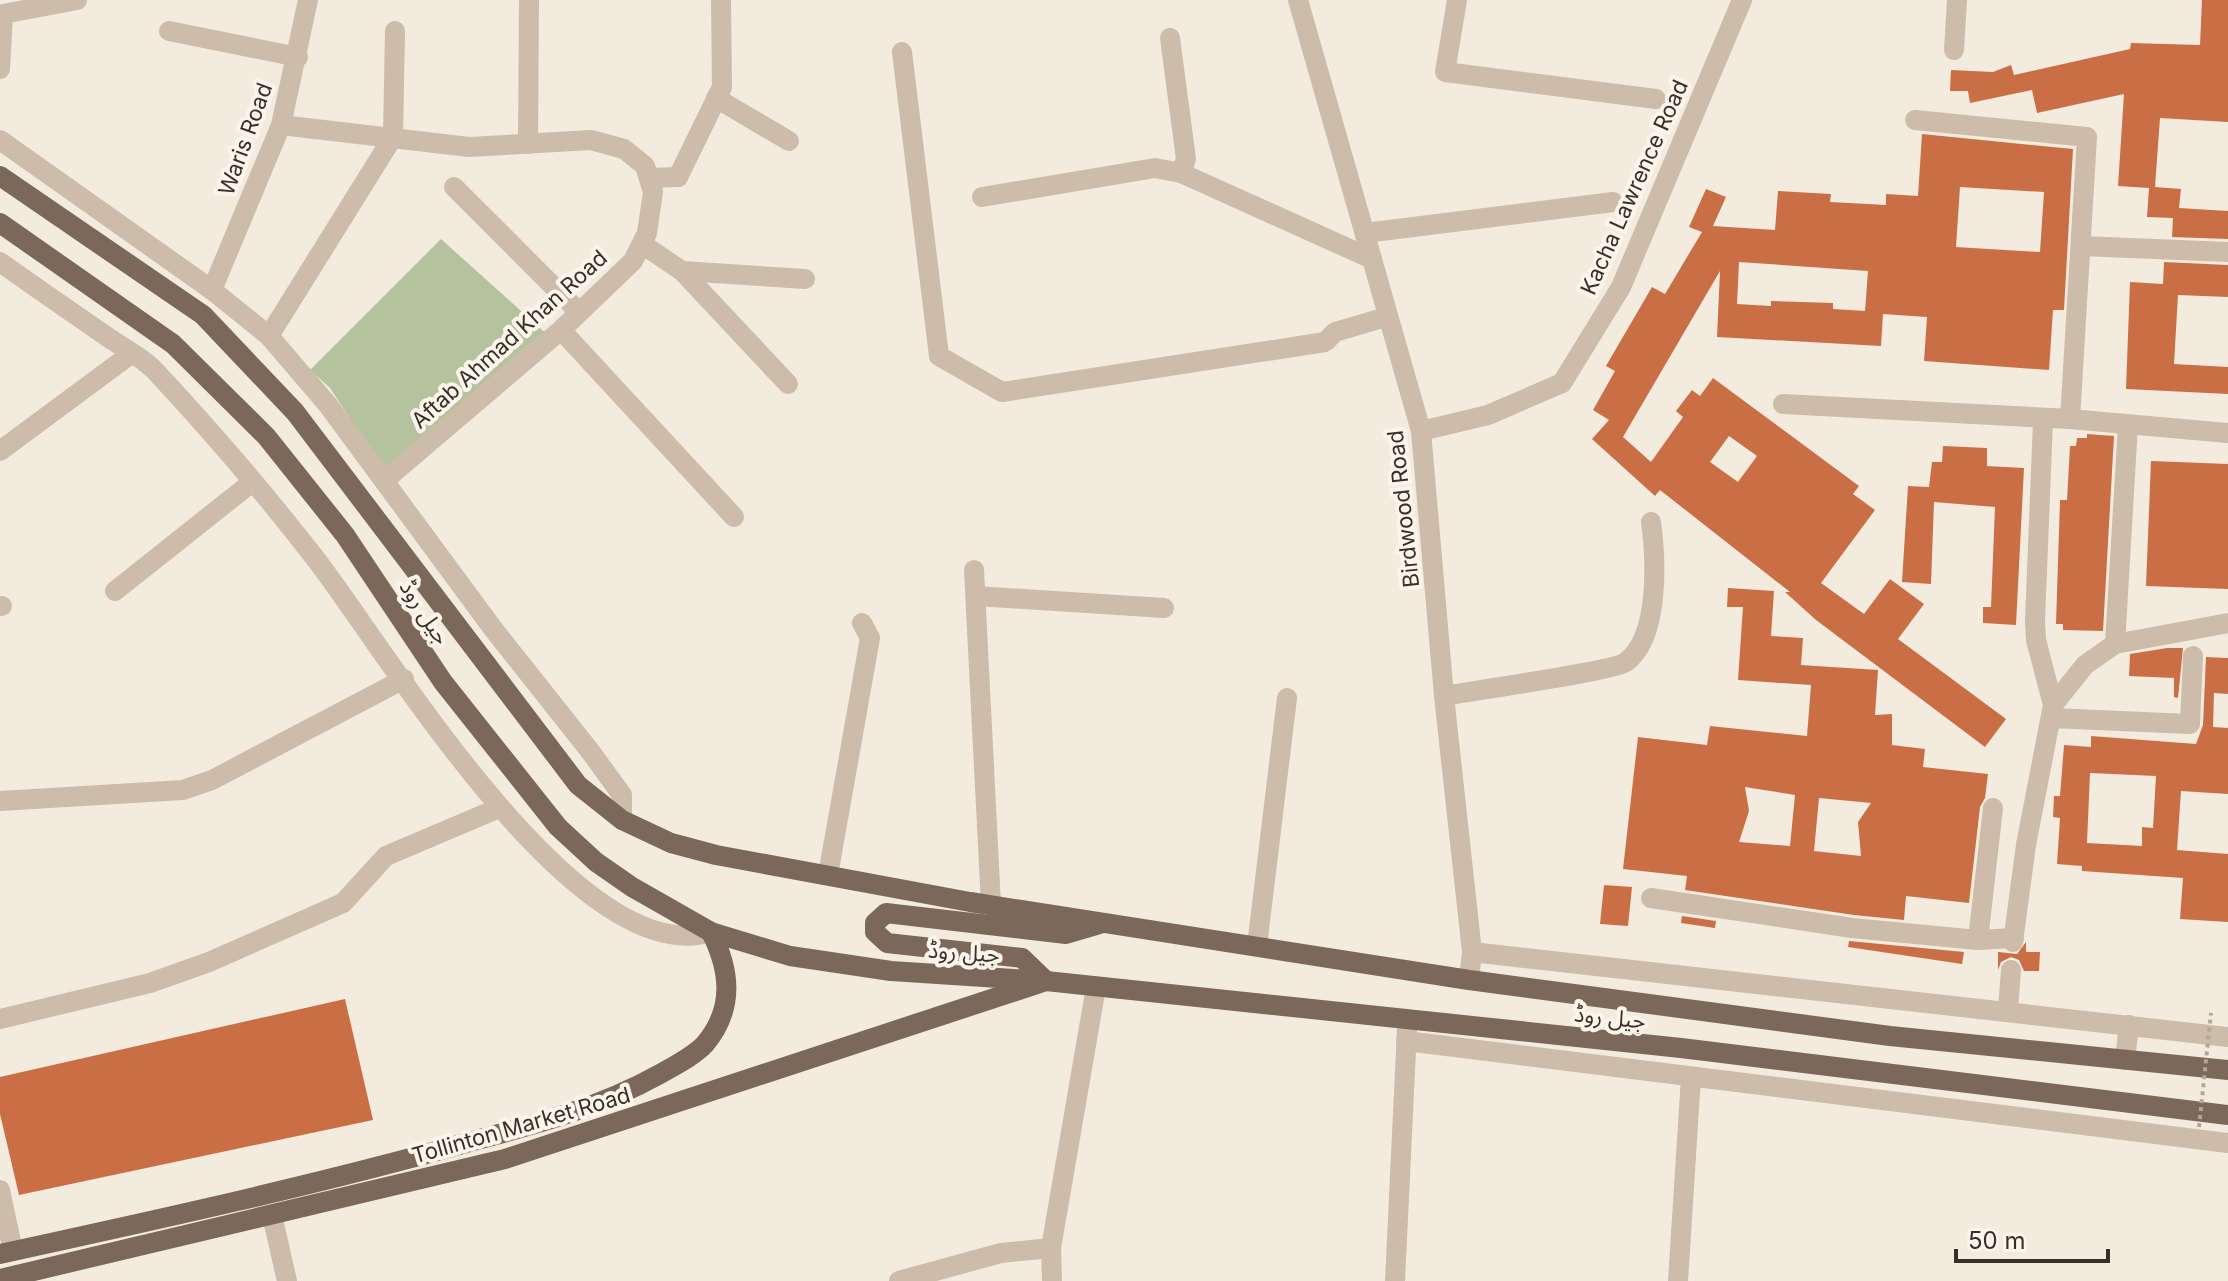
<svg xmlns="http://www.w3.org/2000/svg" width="2228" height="1281" viewBox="0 0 2228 1281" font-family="Inter,'Noto Sans Arabic',sans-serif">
<rect width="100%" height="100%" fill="#f3ebde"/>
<path fill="#b4c39d" d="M441,239L551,338L387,475L330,388L310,370Z"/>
<g fill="#ca6f45" fill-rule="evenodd">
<path d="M2202,0H2228V122L2160,118L2155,187L2181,189L2179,208L2228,211V239L2172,237L2173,218L2147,217L2149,188L2118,186L2124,94L2037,113L2032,90L1970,103L1968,91H1950L1951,70L1993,72L2011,65L2014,75L2130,49L2131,43L2200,45Z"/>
<path d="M1922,134L2073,149L2064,310H2053L2049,370L1924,361L1927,317L1883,314L1881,346L1717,337L1720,271L1623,437L1651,462L1683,417L1676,411L1692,390L1700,396L1713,378L1859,486L1853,494L1875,510L1821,583L1864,614L1890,579L1924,604L1898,639L2006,719L1985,747L1816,620L1785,592H1790L1660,490L1655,496L1592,439L1609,420L1593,410L1615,371L1606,366L1652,287L1665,294L1702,232L1689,227L1706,189L1726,197L1713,226L1775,230L1778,191L1831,194L1830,202L1886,205V194L1918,196ZM1960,187L2044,192L2040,252L1956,247ZM1739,262L1868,271L1865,311L1833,309V303L1771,301V306L1737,304ZM1729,436L1757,456L1738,482L1710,462Z"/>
<path d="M2164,262L2228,265V297L2178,295L2174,364L2228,367V394L2126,389L2130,282L2163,284Z"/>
<path d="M2087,434L2114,436L2103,631L2063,630V624H2056L2060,500H2067L2070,446H2076L2077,438H2087Z"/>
<path d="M1943,446L1987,448V466L2024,468L2016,625L1983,623V607H1991L1995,507L1934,502L1931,584L1902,582L1908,486L1929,487L1932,462H1942Z"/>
<path d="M2151,461L2228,464V589L2146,586Z"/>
<path d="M1728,588L1774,591L1771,636L1803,638L1801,665L1878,670L1875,715L1892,714V745L1925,749L1923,767L1988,774L1985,798L1980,807L1969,903L1906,896L1904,920L1854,915L1685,890L1687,876L1623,869L1638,737L1707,745L1710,726L1807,736L1811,685L1738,680L1743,607H1727ZM1745,787L1795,795L1790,846L1739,842L1749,811ZM1819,798L1871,803L1858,822L1861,856L1814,851Z"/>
<path d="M2167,648H2183L2178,698L2174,697V678L2129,676L2130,654Z"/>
<path d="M2206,657L2228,658V694L2214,693L2213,727L2228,728V794L2181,791L2177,850L2228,854V922L2180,919L2183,878L2082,871V866L2057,864L2060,818L2053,817L2054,796H2060L2064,745L2091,747V736L2196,744L2203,725ZM2090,773L2156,776L2153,828L2142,827V846L2087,843Z"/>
<path d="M1604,885L1632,887L1628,926L1600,924Z"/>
<path d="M1682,916L1716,921L1715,928L1681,923Z"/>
<path d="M1849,941L1964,952L1962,964L1848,947Z"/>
<path d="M2026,942V952H2040L2039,971H2024L2019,960L2011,957L2001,962L1998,970V952L2017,954Z"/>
<path d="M345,999L373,1120L19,1195L0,1114V1077Z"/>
</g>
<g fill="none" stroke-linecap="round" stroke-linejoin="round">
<g stroke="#ccbca9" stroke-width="20">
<path d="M1298,0L1421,431L1444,696L1472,952L1469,980"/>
<path d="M1457,0L1445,72L1656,99"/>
<path d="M169,31L298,57"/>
<path d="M1170,38L1186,159L1181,173"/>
<path d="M1954,50L1957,0"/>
<path d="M902,52L939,356L1002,392L1325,342L1335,332L1386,317"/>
<path d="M0,69L3,14L77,0"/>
<path d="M716,98L789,141"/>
<path d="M1915,120L2087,137L2070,419"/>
<path d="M281,125L469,147L591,140L624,149L645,166L653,192L647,233L633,261L561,330L385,480"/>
<path d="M0,140L212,290L269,336L328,405L494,630L590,751L622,795V820"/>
<path d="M528,144L529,0"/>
<path d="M649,178L678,177L722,87L721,0"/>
<path d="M454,187L579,312"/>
<path d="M982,197L1155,168L1181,173L1372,259"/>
<path d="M1365,233L1613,202"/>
<path d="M642,244L682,271L805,279"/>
<path d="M2081,246L2228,252"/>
<path d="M0,262C36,288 73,313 109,338C125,349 145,359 158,374C212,432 266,495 315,558C385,648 578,974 711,932"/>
<path d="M682,271L788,384"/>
<path d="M212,290L281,125L308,0"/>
<path d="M561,330L734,517"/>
<path d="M269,336L393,137L395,31"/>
<path d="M1783,404L2070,419L2228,433"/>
<path d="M1421,431L1488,415L1562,383L1621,287L1742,0"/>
<path d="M0,451L131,354"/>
<path d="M974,570L991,905"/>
<path d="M115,591L251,483"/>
<path d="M976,596L1164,608"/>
<path d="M0,606H2"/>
<path d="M2115,644L2128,425"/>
<path d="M1444,696C1471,691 1614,671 1626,662C1660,637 1656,559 1651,522"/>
<path d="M2053,705L2085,665L2115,644L2228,623"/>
<path d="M2051,718L2190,724L2193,656"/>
<path d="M0,801L183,790L212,780L404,679"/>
<path d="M828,875L870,638L862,623"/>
<path d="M1651,898L1852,928L1978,940L2014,938"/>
<path d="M1978,940L1993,808"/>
<path d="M2013,942L2026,845L2053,705L2036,640L2035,621L2043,421"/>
<path d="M1257,946L1287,698"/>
<path d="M1472,952L2228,1037"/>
<path d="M2008,1010L2011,970"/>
<path d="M0,1019L150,983L209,962L343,903L386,856L499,808"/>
<path d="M1406,1041L2228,1143"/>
<path d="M2125,1060L2129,1025"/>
<path d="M0,1190L13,1251"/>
<path d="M272,1215L287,1281"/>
<path d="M899,1281L1001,1253L1051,1248"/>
<path d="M1052,1281L1051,1248L1096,987"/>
<path d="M1395,1281L1407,1029"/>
<path d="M1678,1281L1691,1077"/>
</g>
<g stroke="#7c685a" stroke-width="20">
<path d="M0,176L203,315L295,412L578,785L622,820L671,843L716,855L970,902L1469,980L1890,1036L2228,1070"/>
<path d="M0,223L173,344L266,436L345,535L443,682L558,827L596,862L632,887L711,932L790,956L891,971L1046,981L1681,1048L2228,1115"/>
<path d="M0,1254C156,1220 312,1186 466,1143C533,1125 599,1108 660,1074C674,1066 694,1056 705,1044C735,1008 730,970 711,932"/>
<path d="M0,1279L505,1159L1046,981L1022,958L887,943L875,932V923L886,913L1066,934L1100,924"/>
</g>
<path stroke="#b8a693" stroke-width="4" stroke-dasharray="4 4" stroke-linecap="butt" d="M2199,1127L2211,1013"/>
</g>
<g text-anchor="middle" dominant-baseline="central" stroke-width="8" stroke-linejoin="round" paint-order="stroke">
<g font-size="22" fill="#392f29" stroke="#fbf4eb">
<text transform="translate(245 139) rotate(-70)">Waris Road</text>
<text transform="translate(1634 187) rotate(-66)">Kacha Lawrence Road</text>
<text transform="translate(509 339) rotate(-42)">Aftab Ahmad Khan Road</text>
<text transform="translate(1403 509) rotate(-96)">Birdwood Road</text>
<text transform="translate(425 612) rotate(57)">جیل روڈ</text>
<text transform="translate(964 952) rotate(4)">جیل روڈ</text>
<text transform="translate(1610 1017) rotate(6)">جیل روڈ</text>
<text transform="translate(521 1125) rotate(-16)">Tollinton Market Road</text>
</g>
</g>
<path d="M1956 1249v12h152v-12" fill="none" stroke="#392f29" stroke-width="4"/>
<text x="1968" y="1249" font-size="24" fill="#392f29" stroke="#fbf4eb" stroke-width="6" paint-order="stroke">50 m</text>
</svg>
